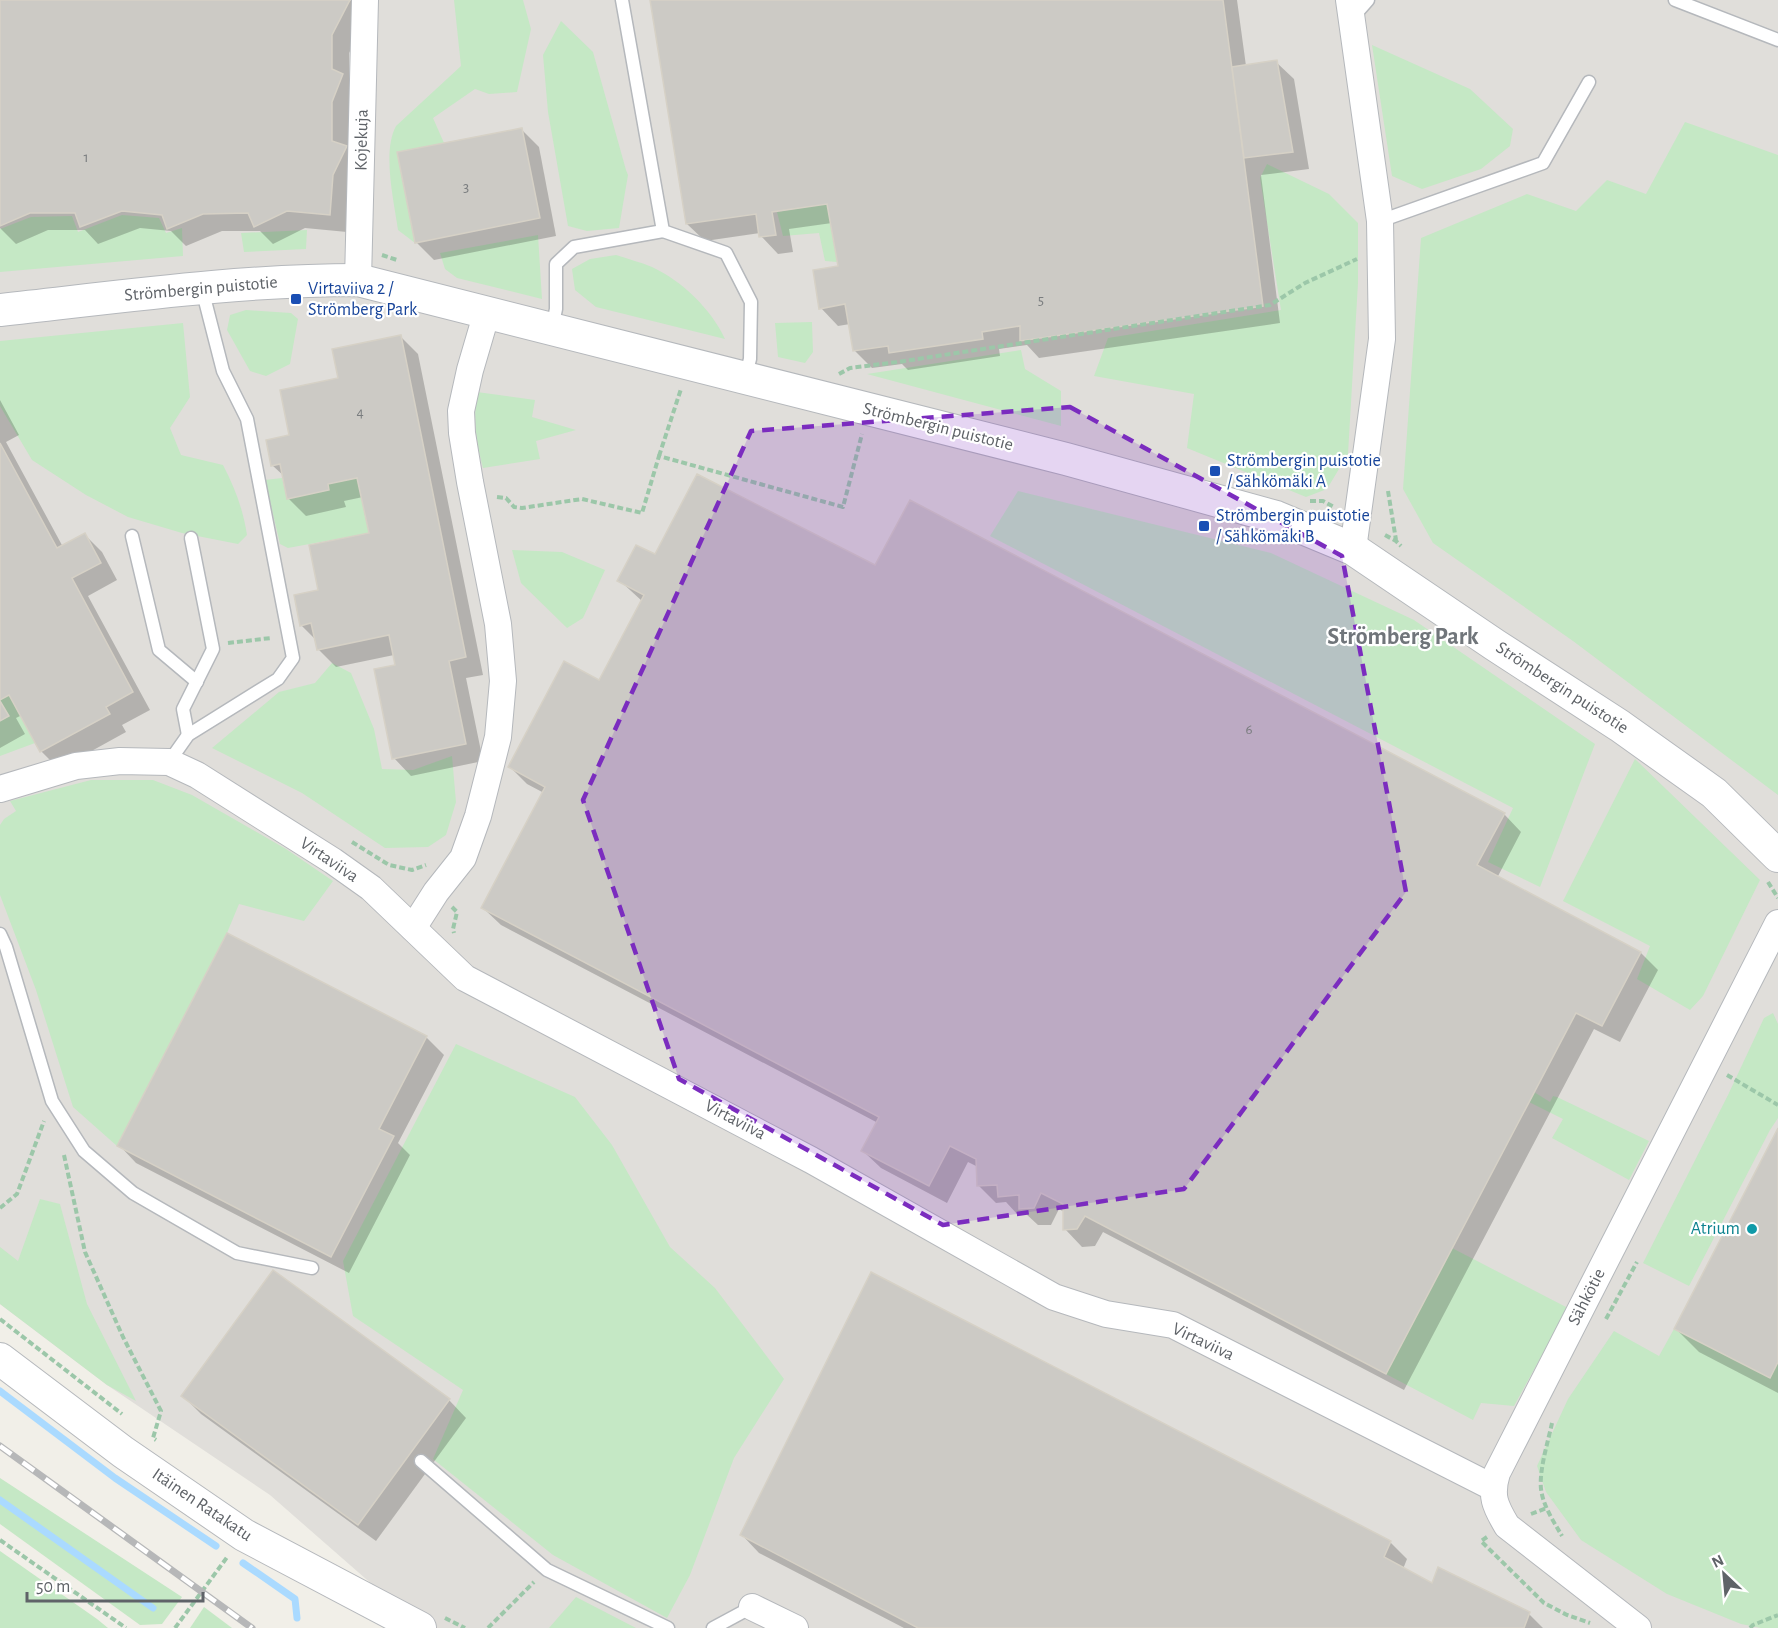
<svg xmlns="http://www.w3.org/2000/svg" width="1778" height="1628" viewBox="0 0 1778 1628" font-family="'Alegreya Sans',sans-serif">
<rect width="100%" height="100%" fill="#f1efe8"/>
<path fill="#e0deda" d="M0,0H1778V1628H422L270,1495L107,1385L0,1304Z"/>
<g fill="#c5e8c5">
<path d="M454,0H523L531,29L517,92L489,94L475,89L433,118L444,143L397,152L415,243L398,230C394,201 382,152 396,126L461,66Z"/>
<path d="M561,21L593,52L626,170L628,175L619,228L587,231L568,226L548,112L543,55Z"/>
<path d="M1372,45L1470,89L1513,129L1510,146L1481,169L1422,189L1392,176Z"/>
<path d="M1685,122L1778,155V795L1573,641L1433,543L1403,489L1421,238L1527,194L1576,211L1607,180L1646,194Z"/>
<path d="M1267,164L1329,194L1358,223V283L1348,454L1327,489L1306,497L1187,448L1194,394L1094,376L1108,338L1281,310L1260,178Z"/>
<path d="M827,204L837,262L825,261L819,233L783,236L777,212Z"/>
<path d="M122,215L159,218L166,233L182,228L183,256L0,272V229L31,217L72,216L78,232Z"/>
<path d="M307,230L306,249L244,252L241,233Z"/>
<path d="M538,235L542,299L457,278L445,269L440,253Z"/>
<path d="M616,255C628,259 640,262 652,267C681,280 712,310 725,339L596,307L575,290L572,269L590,259Z"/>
<path d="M246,310L291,313L298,319L290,364L266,376L250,371L227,330L230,315Z"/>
<path d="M812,322L813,352L805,363L778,357L775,323Z"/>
<path d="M183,323L190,397L170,428L181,455L223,465C235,488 243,509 247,535L238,544L182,533L128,517L86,495L32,460L0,406V341Z"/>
<path d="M1021,350L1025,369L1061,391V426L867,374Z"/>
<path d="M477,392L535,400L532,417L576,430L536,441L540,459L483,468C476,442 473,419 477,392Z"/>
<path d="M282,478L287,499L328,484L357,478L369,533L288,548L280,544L265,480Z"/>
<path d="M1018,491L1271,553L1414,620L1595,744L1540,887L1488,862L1513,808L990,536Z"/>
<path d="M512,550L562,552L605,570L583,618L567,628L521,583Z"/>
<path d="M332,663L351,673L374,729L382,769L413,770L452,756L456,802L446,835L428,847L385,848L302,793L212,748L279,692L315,683Z"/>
<path d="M9,695L35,743L0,756V721L8,716L0,700Z"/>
<path d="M1635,759L1760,880L1703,996L1690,1010L1637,979L1650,946L1563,901Z"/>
<path d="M91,780H153L192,795L286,849L333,881L304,921L239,904L227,933L117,1146L73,1107L36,990L0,895V825L4,819L16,811L10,801Z"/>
<path d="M1773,1013L1778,1024V1118L1770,1130L1689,1286L1643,1263L1728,1095L1764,1018Z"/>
<path d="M456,1044L575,1097L612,1145L670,1247L715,1288L784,1379L734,1458L690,1575L667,1618L553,1555L433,1459L463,1390L353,1316L343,1261Z"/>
<path d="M1534,1092L1550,1102L1553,1096L1557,1097L1649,1141L1629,1180L1552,1138L1563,1119L1529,1102Z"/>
<path d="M40,1199L60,1204L87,1304L136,1401L107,1385L0,1304V1247L18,1261Z"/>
<path d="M1452,1248L1568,1308L1514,1406L1481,1403L1473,1420L1386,1374Z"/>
<path d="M1674,1329L1770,1378L1778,1362V1628H1761L1741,1624L1667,1594L1581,1540L1546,1492L1537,1466L1568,1399L1614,1331L1659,1356Z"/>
<path d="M0,1478L182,1597L162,1624L140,1625L0,1524Z"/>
<path d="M0,1551L97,1619L108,1628H0Z"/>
<path d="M576,1597L636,1628H549Z"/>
<path d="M204,1607L232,1628H190Z"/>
</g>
<g fill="#0003">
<path d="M0,0H350L367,19L349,53V82L360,93L349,120L347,232L305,228L273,244L260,231H222L186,246L171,231L140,228L98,244L85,230H48L16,244L0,228Z"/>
<path d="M652,0H1237L1246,66L1276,62L1294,79L1309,169L1261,175L1280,323L1039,358L1027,345L999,349L1000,356L908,370L902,364L872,368L854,350L850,324L838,326L821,308L840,267L832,223L789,229L793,252L778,254L761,236L760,233L705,241L687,224Z"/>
<path d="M522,130L539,147L556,236L434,260L416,242Z"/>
<path d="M400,336L418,354L483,675L466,678L483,761L411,776L394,758L396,666L394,655L336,667L318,649L316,640L301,625L370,534L363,497L344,501L346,507L306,516L288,498L284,476L273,466L290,436L340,379Z"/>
<path d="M0,400L19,435L6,442L63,547L85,535L102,552L117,580L88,596L150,710L122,725L126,732L59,769L41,751L22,715L16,718L25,734L0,748Z"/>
<path d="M655,556L875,567L1504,814L1521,832L1497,878L1641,953L1658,970L1620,1042L1594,1029L1404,1390L1103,1232L1095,1246L1082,1247L1065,1229L1064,1212L1059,1209L1051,1225H1038L1025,1213L1017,1214L1006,1202L996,1203L978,1185V1167L968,1162L947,1203L881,1168L863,1151L878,1123L501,925L483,908L544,793L527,784L510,767L599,682L642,601L619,580Z"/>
<path d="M426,1037L444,1055L398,1143L410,1155L349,1273L136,1163L119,1145Z"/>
<path d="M1778,1131V1393L1699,1352L1676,1329Z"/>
<path d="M183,1396L449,1400L466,1418L376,1541L201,1414Z"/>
<path d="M742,1535L1390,1542L1407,1559L1403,1569L1433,1585L1529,1614L1543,1628H904L759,1553Z"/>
</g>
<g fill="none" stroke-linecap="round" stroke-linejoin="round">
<g stroke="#aadaff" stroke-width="7">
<path d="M0,1391L115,1478L216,1546"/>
<path d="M0,1500L153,1608"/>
<path d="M243,1563L295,1599L297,1618"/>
</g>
</g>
<g fill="#cccac5" stroke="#d6d1c6" stroke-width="1.5">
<path d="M0,0H350L332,35V69L343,74L332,102V141L347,146L333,175L330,215L287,211L254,227L248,213L203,214L167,229L162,215L122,211L80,227L75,213H30L0,226Z"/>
<path d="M650,0H1223L1263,306L1020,341V326L982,332L983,339L889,353L888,346L853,351L845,304L819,309L813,270L838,266L827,204L772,212L776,235L759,237L756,214L686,224Z"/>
<path d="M1277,60L1293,152L1244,158L1232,67Z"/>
<path d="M522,128L540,218L415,243L397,152Z"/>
<path d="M401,335L466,657L449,661L466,744L392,759L374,669L395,665L389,635L317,650L311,623L300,626L294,595L318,590L309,545L369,533L357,478L328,484L329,490L287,499L280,464L271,466L266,440L289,435L280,390L338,378L332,349Z"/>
<path d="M0,443L57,548L85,533L101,563L72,578L133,692L106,707L110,714L40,752L9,695L0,700Z"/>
<path d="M697,474L875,565L910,500L1505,813L1477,865L1641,952L1602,1026L1576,1013L1386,1374L1085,1216L1077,1229L1063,1230V1204L1041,1193L1034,1208L1019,1209V1195L998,1197L997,1185L977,1186L976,1159L950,1146L929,1186L861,1151L879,1117L481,908L545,787L508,767L564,661L599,680L644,595L617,581L636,545L655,554Z"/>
<path d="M0,701L9,716L0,721Z"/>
<path d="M227,933L427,1036L379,1129L394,1136L331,1257L117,1146Z"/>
<path d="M1778,1128V1362L1770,1378L1674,1329Z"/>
<path d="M273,1270L450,1399L358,1525L181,1396Z"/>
<path d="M871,1272L1391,1541L1384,1557L1432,1583L1438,1567L1530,1612L1524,1628H918L740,1535Z"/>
</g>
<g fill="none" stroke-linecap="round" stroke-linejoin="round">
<g stroke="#b5b8bc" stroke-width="15">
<g id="service">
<path d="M622,0L663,231L726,253L751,302L750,359L745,378"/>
<path d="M1675,0L1778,40"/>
<path d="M1353,17L1368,0"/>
<path d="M1380,221L1543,163L1589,82"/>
<path d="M552,328L556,309V264L574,247L663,231"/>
<path d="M132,536L159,650L197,682"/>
<path d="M188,735L183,709L213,649L191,538"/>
<path d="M169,762L188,735L278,679L293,658L247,419L223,371L202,289"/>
<path d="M0,934L6,947L52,1101L84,1151L133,1193L237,1253L312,1268"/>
<path d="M421,1461L547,1570L668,1628"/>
<path d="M713,1628L752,1607"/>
</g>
</g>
<g stroke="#b5b8bc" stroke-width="28">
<g id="minor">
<path d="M1349,0L1380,221L1382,339L1353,549"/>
<path d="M358,280L365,0"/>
<path d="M0,789L76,766L120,761L169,762L197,775L333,861L371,888L465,978L811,1160L1054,1297L1106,1314L1173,1325L1492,1487"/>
<path d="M413,928L436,892L463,858L478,816L498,737L503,681L498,624L470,482L462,433L461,411L470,370L487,312"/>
<path d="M752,1607L795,1628"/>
<path d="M1638,1628L1507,1526C1495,1506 1490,1496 1497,1473L1778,923"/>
</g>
</g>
<g stroke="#b5b8bc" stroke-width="34">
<g id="tertiary">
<path d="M0,310C119,297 238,280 358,280L1066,459L1276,517L1353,549L1495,645L1620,726L1714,793L1778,856"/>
<path d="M0,1359L123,1452L244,1535L420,1628"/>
</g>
</g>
<g stroke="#9cc7a9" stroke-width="4" stroke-dasharray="6 3" stroke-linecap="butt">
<path d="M382,255L397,260"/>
<path d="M839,374L850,368L898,362L1270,305L1305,283L1357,259"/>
<path d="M659,456L681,389"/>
<path d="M1388,491L1396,540"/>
<path d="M497,497L506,498L514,507L522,508L582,499L642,513L659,456L843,507L862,434"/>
<path d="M1310,501H1323L1334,507"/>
<path d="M1385,535L1396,541L1401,546"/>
<path d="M228,643L271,638"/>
<path d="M352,842L389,865L412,870L426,865"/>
<path d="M1768,882L1778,898"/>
<path d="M452,907L457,912L453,929L454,933"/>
<path d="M1727,1075L1778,1105"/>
<path d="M64,1155L85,1252L123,1337L161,1411L153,1438L156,1440"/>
<path d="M0,1208L17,1194L44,1121"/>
<path d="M0,1319L122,1414"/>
<path d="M1606,1319L1637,1262"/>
<path d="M1552,1423C1548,1442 1539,1470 1541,1489C1543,1506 1554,1522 1562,1536"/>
<path d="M1531,1514L1547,1508"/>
<path d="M1487,1537L1481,1541L1544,1603L1567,1615L1590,1623"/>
<path d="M0,1540L126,1628"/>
<path d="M445,1618L465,1628"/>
<path d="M175,1628L228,1556"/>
<path d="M488,1628L534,1582"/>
<path d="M1750,1628L1753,1625L1778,1615"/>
</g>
<use href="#service" stroke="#fff" stroke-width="12"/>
<use href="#minor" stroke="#fff" stroke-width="26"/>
<use href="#tertiary" stroke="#fff" stroke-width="32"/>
<g stroke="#b6b7b8" stroke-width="7">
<path id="rail" d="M0,1446L252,1628"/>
</g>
<use href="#rail" stroke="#fff" stroke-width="4.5" stroke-dasharray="14" stroke-linecap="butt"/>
</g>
<path fill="#7b2cbf" fill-opacity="0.2" stroke="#7b2cbf" stroke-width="4.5" stroke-dasharray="12 8" stroke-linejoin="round" d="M1070,407L1342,556L1406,892L1184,1189L943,1225L679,1079L583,800L751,431Z"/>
<g fill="#1a4fb4" stroke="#fff" stroke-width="2">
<rect x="290" y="293" width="12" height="12" rx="3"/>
<rect x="1209" y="465" width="12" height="12" rx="3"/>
<rect x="1198" y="520" width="12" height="12" rx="3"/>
</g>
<circle fill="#0f9aa8" stroke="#fff" stroke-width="2" cx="1752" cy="1229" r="6"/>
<g text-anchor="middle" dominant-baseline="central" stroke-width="4.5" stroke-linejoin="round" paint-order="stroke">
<g font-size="15" fill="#7a7d7f">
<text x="86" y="157">1</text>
<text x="466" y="187">3</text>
<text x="1041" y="300">5</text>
<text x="360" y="412">4</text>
<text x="1249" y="729">6</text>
</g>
<g font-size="18" fill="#5f6368" stroke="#fff">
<text transform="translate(362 140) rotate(-89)">Kojekuja</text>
<text transform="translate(201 289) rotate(-5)">Strömbergin puistotie</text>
<text transform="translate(938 427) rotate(14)">Strömbergin puistotie</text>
<text transform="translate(1562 688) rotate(33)">Strömbergin puistotie</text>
<text transform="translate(329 860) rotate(34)">Virtaviiva</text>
<text transform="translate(735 1120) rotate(28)">Virtaviiva</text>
<text transform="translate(1587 1297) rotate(-63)">Sähkötie</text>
<text transform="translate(1203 1342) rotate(25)">Virtaviiva</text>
<text transform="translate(202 1505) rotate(34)">Itäinen Ratakatu</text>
</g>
<g font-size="18" fill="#164399" stroke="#fff" text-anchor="start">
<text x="308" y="289">Virtaviiva 2 /<tspan x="308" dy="21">Strömberg Park</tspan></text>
<text x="1227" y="461">Strömbergin puistotie<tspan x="1227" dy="21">/ Sähkömäki A</tspan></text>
<text x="1216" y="516">Strömbergin puistotie<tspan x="1216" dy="21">/ Sähkömäki B</tspan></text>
</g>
<g font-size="18" fill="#0d838f" stroke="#fff" text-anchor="end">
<text x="1740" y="1229">Atrium</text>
</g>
<g font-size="24" font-weight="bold" fill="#70757a" stroke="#fff">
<text x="1403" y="637">Strömberg Park</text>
</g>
</g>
<g transform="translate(1724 1574) rotate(334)" stroke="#ffffff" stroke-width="4.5" paint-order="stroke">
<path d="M0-4.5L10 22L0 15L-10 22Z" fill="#5f6368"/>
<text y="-9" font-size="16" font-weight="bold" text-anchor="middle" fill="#5f6368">N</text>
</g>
<path d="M27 1592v9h176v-9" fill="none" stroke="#5f6368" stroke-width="3"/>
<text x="36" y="1592" font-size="18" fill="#5f6368" stroke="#ffffff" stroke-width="4.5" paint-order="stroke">50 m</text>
</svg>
